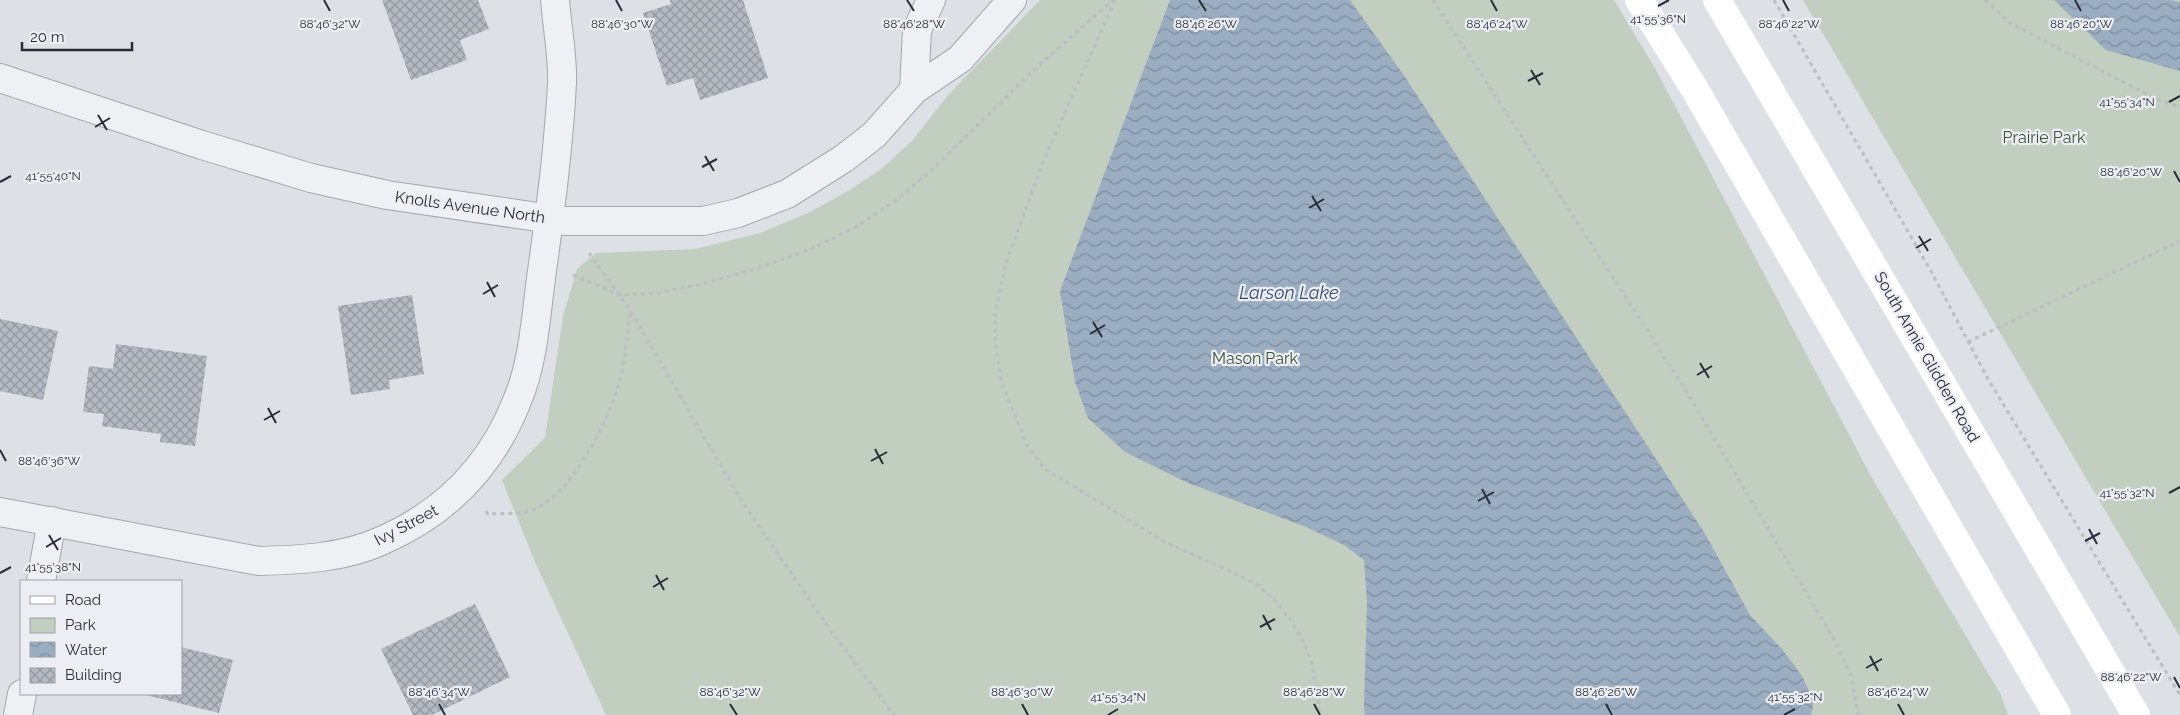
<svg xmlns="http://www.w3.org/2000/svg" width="2180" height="715" viewBox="0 0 2180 715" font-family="Raleway,sans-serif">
<defs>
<pattern id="water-waves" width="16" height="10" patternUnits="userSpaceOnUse" patternTransform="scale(1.25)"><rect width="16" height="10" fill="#9badc1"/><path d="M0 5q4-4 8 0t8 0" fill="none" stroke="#7e8d9e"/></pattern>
<pattern id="building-cross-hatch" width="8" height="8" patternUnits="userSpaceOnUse" patternTransform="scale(1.25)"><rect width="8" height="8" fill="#b5b9c1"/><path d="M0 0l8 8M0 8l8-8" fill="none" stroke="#93979e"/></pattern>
</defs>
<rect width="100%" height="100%" fill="#dde0e5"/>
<g fill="#c2cebf">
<path d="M1040,0H1614L1656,70L1872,478L2001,695L2008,715H606L535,562L502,480L545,438L563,316L577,269L596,253L695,249L760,233L808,213L848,191L881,169L912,141L949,94Z"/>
<path d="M1803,0H2180V637Z"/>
</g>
<g fill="url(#water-waves)">
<path d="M1170,0H1350L1405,77L1704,532L1750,615L1782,649L1802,676L1814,702L1811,715H1365L1364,706L1367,602L1364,560L1344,545L1306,527L1188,483L1125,452L1088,418L1075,382L1060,291Z"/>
<path d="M2054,0H2170L2180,2V71L2106,50Z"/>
</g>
<g fill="url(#building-cross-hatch)">
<path d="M382,0H478L489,29L460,40L467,60L411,80Z"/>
<path d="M670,0H743L768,78L700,100L693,78L667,86L643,13L671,4Z"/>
<path d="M412,295L424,374L389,380L390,389L351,395L338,306Z"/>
<path d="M0,319L58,331L43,400L0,391Z"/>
<path d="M116,344L207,356L195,446L160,442L161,434L102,426L104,414L83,412L89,366L113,369Z"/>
<path d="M475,604L510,677L432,715H413L381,649Z"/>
<path d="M181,647L233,660L219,713L142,694H181Z"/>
</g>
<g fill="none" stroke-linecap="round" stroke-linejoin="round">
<g stroke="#a3a7ae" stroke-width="30">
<g id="street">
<path d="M0,78L202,145L311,178L387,195L565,221H703L738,213L787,194L843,159L874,135L914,90L960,59L1012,0"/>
<path d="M914,90L917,30L931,0"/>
<path d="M0,512L259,561C299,560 344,558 381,541C446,513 491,467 517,401C535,359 536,309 543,264C551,204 559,143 562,83C563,56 557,27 555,0"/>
<path d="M41,581L52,521"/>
<path d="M18,715L22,694"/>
</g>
</g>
<g stroke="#bbbec3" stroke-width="3" stroke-dasharray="4 4" stroke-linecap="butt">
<path d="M1115,0L1043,162L1006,263L995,313L996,348L1002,384L1028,447L1045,469L1165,542L1230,571L1258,585L1276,602L1290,619L1303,641L1312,664L1320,715"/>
<path d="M1433,0L1680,381L1835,641L1851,676L1858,715"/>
<path d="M1774,0L1932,273L1988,379L2180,695"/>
<path d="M1985,0L2010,23L2156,99L2180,107"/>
<path d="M589,253L630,310L741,500L824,621L894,715"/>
<path d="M573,275L620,295L658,293L705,283L755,269L809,250L854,228L898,199L936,166L1038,66L1113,0"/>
<path d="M1968,342L2180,241"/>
<path d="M486,511L488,514C504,513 522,515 537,508C573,491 611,417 620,379C626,357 627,334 630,311"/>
</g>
<use href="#street" stroke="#eff0f4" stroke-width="28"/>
<g stroke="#fff" stroke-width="28">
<path d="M1639,0L1694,88L2057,715"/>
<path d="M1717,0L2136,715"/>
</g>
</g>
<path fill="none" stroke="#282e39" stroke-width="2" d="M324,0L330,11M616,0L622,11M907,0L914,11M1199,0L1206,11M1491,0L1497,11M1783,0L1789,11M2075,0L2081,11M1658,6L1669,0M1531,70L1540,85M1528,81L1543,73M2169,102L2180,96M98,115L107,130M95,127L110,118M705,156L714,171M702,167L717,159M2174,171L2180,182M0,182L11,176M1312,196L1321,211M1309,208L1324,199M1919,236L1928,251M1916,248L1931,239M487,282L495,297M483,294L498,285M1093,322L1102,337M1090,334L1105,325M1700,363L1709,378M1697,375L1712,366M268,408L276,423M264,420L280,411M875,449L883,464M0,450L6,461M871,461L887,452M1482,489L1490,504M2169,493L2180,487M1478,501L1494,492M2089,529L2097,544M49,535L58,550M2085,541L2100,533M46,547L61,538M0,573L11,567M656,575L664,590M653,587L668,578M1263,615L1271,630M1260,627L1275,619M1870,656L1878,671M1866,668L1882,659M2174,677L2180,688M439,704L445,715M730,704L737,715M1022,704L1028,715M1314,704L1320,715M1606,704L1612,715M1898,704L1904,715M1108,715L1118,709M1784,715L1795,709"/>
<g text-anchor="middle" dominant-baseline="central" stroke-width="4.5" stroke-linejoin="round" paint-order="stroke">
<g font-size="16" fill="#3c5337" stroke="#eceef3">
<text x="2044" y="137">Prairie Park</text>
<text x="1255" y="358">Mason Park</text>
</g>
<g font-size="16" fill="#282e39" stroke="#eceef3">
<text transform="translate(470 207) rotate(8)">Knolls Avenue North</text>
<text transform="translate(1927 357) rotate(60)">South Annie Glidden Road</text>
<text transform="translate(406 525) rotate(-28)">Ivy Street</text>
</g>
<g font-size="18" font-style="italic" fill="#374c68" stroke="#eceef3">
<text x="1289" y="292">Larson Lake</text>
</g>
</g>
<g font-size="12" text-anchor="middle" fill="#282e39" stroke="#eceef3" stroke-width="4.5" stroke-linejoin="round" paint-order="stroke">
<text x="1658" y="23">41°55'36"N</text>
<text x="914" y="28">88°46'28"W</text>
<text x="1497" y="28">88°46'24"W</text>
<text x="1789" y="28">88°46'22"W</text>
<text x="330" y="28">88°46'32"W</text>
<text x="622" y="28">88°46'30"W</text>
<text x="1206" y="28">88°46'26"W</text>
<text x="2081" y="28">88°46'20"W</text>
<text x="2127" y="106">41°55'34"N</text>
<text x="2131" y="176">88°46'20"W</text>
<text x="53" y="180">41°55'40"N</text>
<text x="49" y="465">88°46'36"W</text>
<text x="2127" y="497">41°55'32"N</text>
<text x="53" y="571">41°55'38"N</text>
<text x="2131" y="681">88°46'22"W</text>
<text x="439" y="696">88°46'34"W</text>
<text x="730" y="696">88°46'32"W</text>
<text x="1022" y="696">88°46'30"W</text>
<text x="1314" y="696">88°46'28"W</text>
<text x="1606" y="696">88°46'26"W</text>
<text x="1898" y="696">88°46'24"W</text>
<text x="1118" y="701">41°55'34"N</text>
<text x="1795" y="701">41°55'32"N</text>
</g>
<rect x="20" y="580" width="162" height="115" fill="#eceef3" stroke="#9ea1a9"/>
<rect x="30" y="596" width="25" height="8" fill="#ffffff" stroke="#9ea1a9"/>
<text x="65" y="605" font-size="15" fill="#282e39">Road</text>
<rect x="30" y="618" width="25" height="15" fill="#c2cebf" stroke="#9ea1a9"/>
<text x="65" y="630" font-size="15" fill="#282e39">Park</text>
<rect x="30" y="642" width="25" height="15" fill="url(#water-waves)" stroke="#9ea1a9"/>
<text x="65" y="655" font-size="15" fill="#282e39">Water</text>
<rect x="30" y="668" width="25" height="15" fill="url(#building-cross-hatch)" stroke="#9ea1a9"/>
<text x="65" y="680" font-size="15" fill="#282e39">Building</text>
<path d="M22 42v8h110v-8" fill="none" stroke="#282e39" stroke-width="2.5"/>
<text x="30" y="42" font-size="15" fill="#282e39" stroke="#eceef3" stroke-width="4" paint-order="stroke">20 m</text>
</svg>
